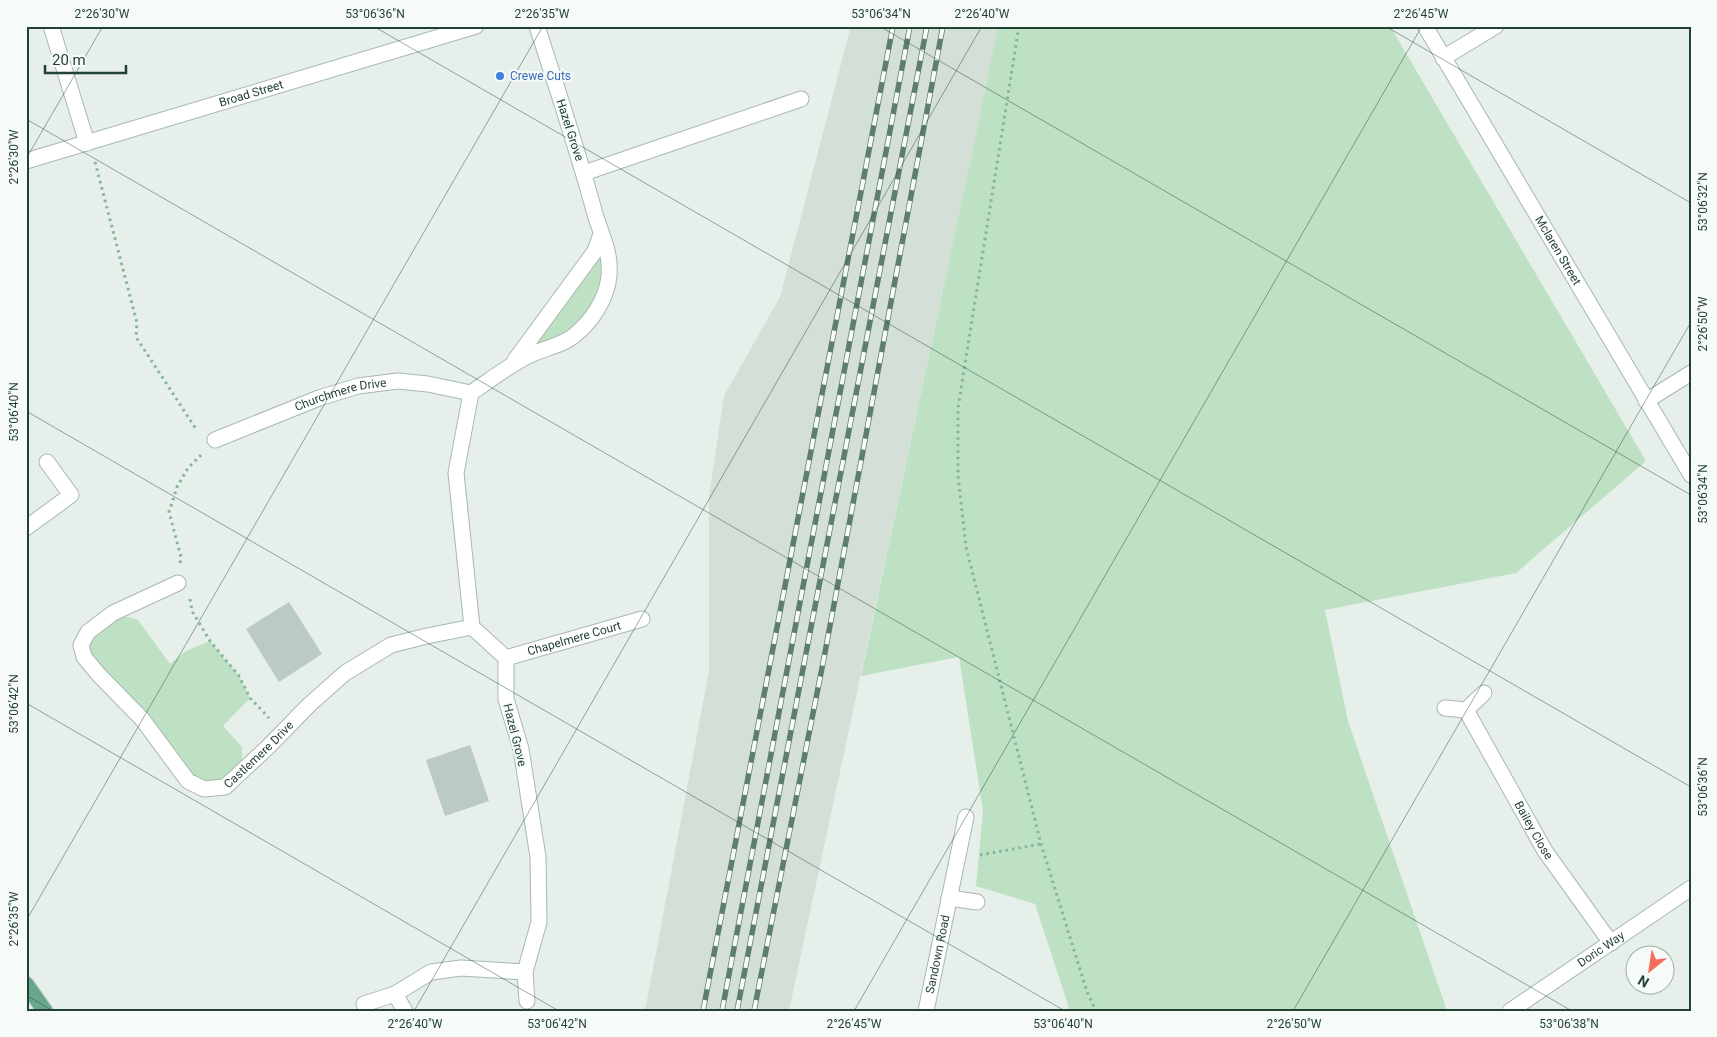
<svg xmlns="http://www.w3.org/2000/svg" width="1717" height="1037" viewBox="0 0 1717 1037" font-family="Roboto,sans-serif">
<rect width="100%" height="100%" fill="#e6efea"/>
<path fill="#d4dfd8" d="M851,26H998L974,143L789,1011H645L709,671V497L724,396L780,297Z"/>
<g fill="#bee1c3">
<path d="M998,26H1390L1646,461L1516,573L1325,610L1348,721L1447,1011H1070L1035,904L976,886L983,811L959,657L861,676L974,143Z"/>
<path d="M595,251L609,256L591,319L511,365Z"/>
<path d="M113,613L138,620L170,664L186,651L210,641L239,676L250,698L223,726L242,747V772L204,789L84,657L88,632Z"/>
</g>
<g fill="#bbcac2">
<path d="M289,602L322,654L279,682L246,629Z"/>
<path d="M470,745L489,801L445,816L426,760Z"/>
</g>
<g fill="none" stroke-linecap="round" stroke-linejoin="round">
<g stroke="#a8b8b0" stroke-width="17">
<g id="minor">
<path d="M51,26L87,143"/>
<path id="s1" d="M1425,26L1691,475"/>
<path d="M1443,58L1496,26"/>
<path id="s2" d="M26,161L476,26"/>
<path d="M584,173L801,99"/>
<path d="M515,360L595,251L601,234"/>
<path d="M1646,401L1691,373"/>
<path id="s3" d="M215,440L319,398L358,386L398,381L428,384L471,393"/>
<path d="M26,528L71,495L47,462"/>
<path id="s4" d="M178,583L113,613L88,632L81,645L84,657L99,675L142,719L188,781L204,789L225,787L268,747L309,705L345,673L391,645L427,636L472,627"/>
<path id="s5" d="M506,658L642,619"/>
<path d="M1445,708L1466,710L1484,693"/>
<path id="s6" d="M1466,710L1545,851L1611,943"/>
<path d="M949,898L977,902"/>
<path d="M525,972L527,1001"/>
<path d="M395,994L405,1011"/>
<path d="M364,1004L395,994L431,972L461,968L525,972L539,922L538,857L521,749L506,699V658L472,627L456,473L471,393C490,380 508,366 528,356C543,348 563,346 576,334C592,321 607,298 609,276C611,252 602,237 595,214C578,151 557,89 537,26"/>
<path id="s7" d="M926,1011L966,817"/>
<path id="s8" d="M1510,1011L1691,888"/>
</g>
</g>
<g stroke="#c1cac7" stroke-width="17">
<path id="major" d="M26,984L45,1011"/>
</g>
<g stroke="#85b49f" stroke-width="3" stroke-dasharray="2.5 4" stroke-linecap="butt">
<path d="M1019,26L958,408V475L966,547L1041,844L1087,992L1096,1011"/>
<path d="M95,162L137,323L136,337L196,429"/>
<path d="M180,563L181,557L169,512L177,487L188,468L201,455"/>
<path d="M190,599L192,611L210,641L239,676L250,698L269,718"/>
<path d="M980,855L1041,844"/>
</g>
<use href="#minor" stroke="#fff" stroke-width="15"/>
<use href="#major" stroke="#69a68e" stroke-width="15"/>
<g stroke="#5e7d71" stroke-width="5.5">
<g id="rail">
<path d="M703,1011L893,26"/>
<path d="M722,1011L910,26"/>
<path d="M737,1011L927,26"/>
<path d="M754,1011L823,663L943,26"/>
</g>
</g>
<use href="#rail" stroke="#f7fbf8" stroke-width="4" stroke-dasharray="11" stroke-linecap="butt"/>
</g>
<path fill="none" stroke="#234236" stroke-width="1" stroke-opacity="0.45" d="M373,26L1691,787M879,26L1691,495M1385,26L1691,203M26,119L1572,1011M26,159L103,26M26,411L1065,1011M26,703L559,1011M26,921L543,26M26,995L53,1011M414,1011L982,26M854,1011L1422,26M1293,1011L1691,322"/>
<circle fill="#3f7fe0" stroke="#f7fbf8" stroke-width="2" cx="500" cy="76" r="5"/>
<g text-anchor="middle" dominant-baseline="central" stroke-width="4" stroke-linejoin="round" paint-order="stroke">
<g font-size="12" fill="#366cbe" stroke="#f7fbf8" text-anchor="start">
<text x="510" y="76">Crewe Cuts</text>
</g>
<g font-size="12" fill="#234236" stroke="#f7fbf8">
<text stroke="none"><textPath href="#s2" startOffset="235">Broad Street</textPath></text>
<text transform="translate(570 130) rotate(72)">Hazel Grove</text>
<text stroke="none"><textPath href="#s1" startOffset="261">Mclaren Street</textPath></text>
<text stroke="none"><textPath href="#s3" startOffset="134">Churchmere Drive</textPath></text>
<text stroke="none"><textPath href="#s5" startOffset="71">Chapelmere Court</textPath></text>
<text transform="translate(515 735) rotate(76)">Hazel Grove</text>
<text stroke="none"><textPath href="#s4" startOffset="378">Castlemere Drive</textPath></text>
<text stroke="none"><textPath href="#s6" startOffset="138">Bailey Close</textPath></text>
<text stroke="none"><textPath href="#s8" startOffset="110">Doric Way</textPath></text>
<text stroke="none"><textPath href="#s7" startOffset="58">Sandown Road</textPath></text>
</g>
</g>
<rect width="1717" height="1037" fill="none" stroke="#f7fbf8" stroke-width="55"/>
<g transform="translate(1650 970) rotate(210)"><circle r="24" fill="#f7fbf8" stroke="#a2b1aa"/>
<path d="M0-4L9 19L0 12L-9 19Z" fill="#f76d5c"/>
<text y="-8" font-size="14" font-weight="bold" text-anchor="middle" fill="#234236">N</text>
</g>
<path d="M45 65v8h81v-8" fill="none" stroke="#234236" stroke-width="2.5"/>
<text x="52" y="65" font-size="15" fill="#234236" stroke="#f7fbf8" stroke-width="4" paint-order="stroke">20 m</text>
<rect x="28" y="28" width="1662" height="982" fill="none" stroke="#234236" stroke-width="2"/>
<g font-size="12" text-anchor="middle" fill="#234236">
<text x="102" y="18">2°26'30"W</text>
<text x="375" y="18">53°06'36"N</text>
<text x="542" y="18">2°26'35"W</text>
<text x="881" y="18">53°06'34"N</text>
<text x="982" y="18">2°26'40"W</text>
<text x="1421" y="18">2°26'45"W</text>
<text transform="translate(14 157) rotate(-90)" y="4">2°26'30"W</text>
<text transform="translate(1703 202) rotate(-90)" y="4">53°06'32"N</text>
<text transform="translate(1703 324) rotate(-90)" y="4">2°26'50"W</text>
<text transform="translate(14 412) rotate(-90)" y="4">53°06'40"N</text>
<text transform="translate(1703 494) rotate(-90)" y="4">53°06'34"N</text>
<text transform="translate(14 704) rotate(-90)" y="4">53°06'42"N</text>
<text transform="translate(1703 787) rotate(-90)" y="4">53°06'36"N</text>
<text transform="translate(14 919) rotate(-90)" y="4">2°26'35"W</text>
<text x="415" y="1028">2°26'40"W</text>
<text x="557" y="1028">53°06'42"N</text>
<text x="854" y="1028">2°26'45"W</text>
<text x="1063" y="1028">53°06'40"N</text>
<text x="1294" y="1028">2°26'50"W</text>
<text x="1569" y="1028">53°06'38"N</text>
</g>
</svg>
